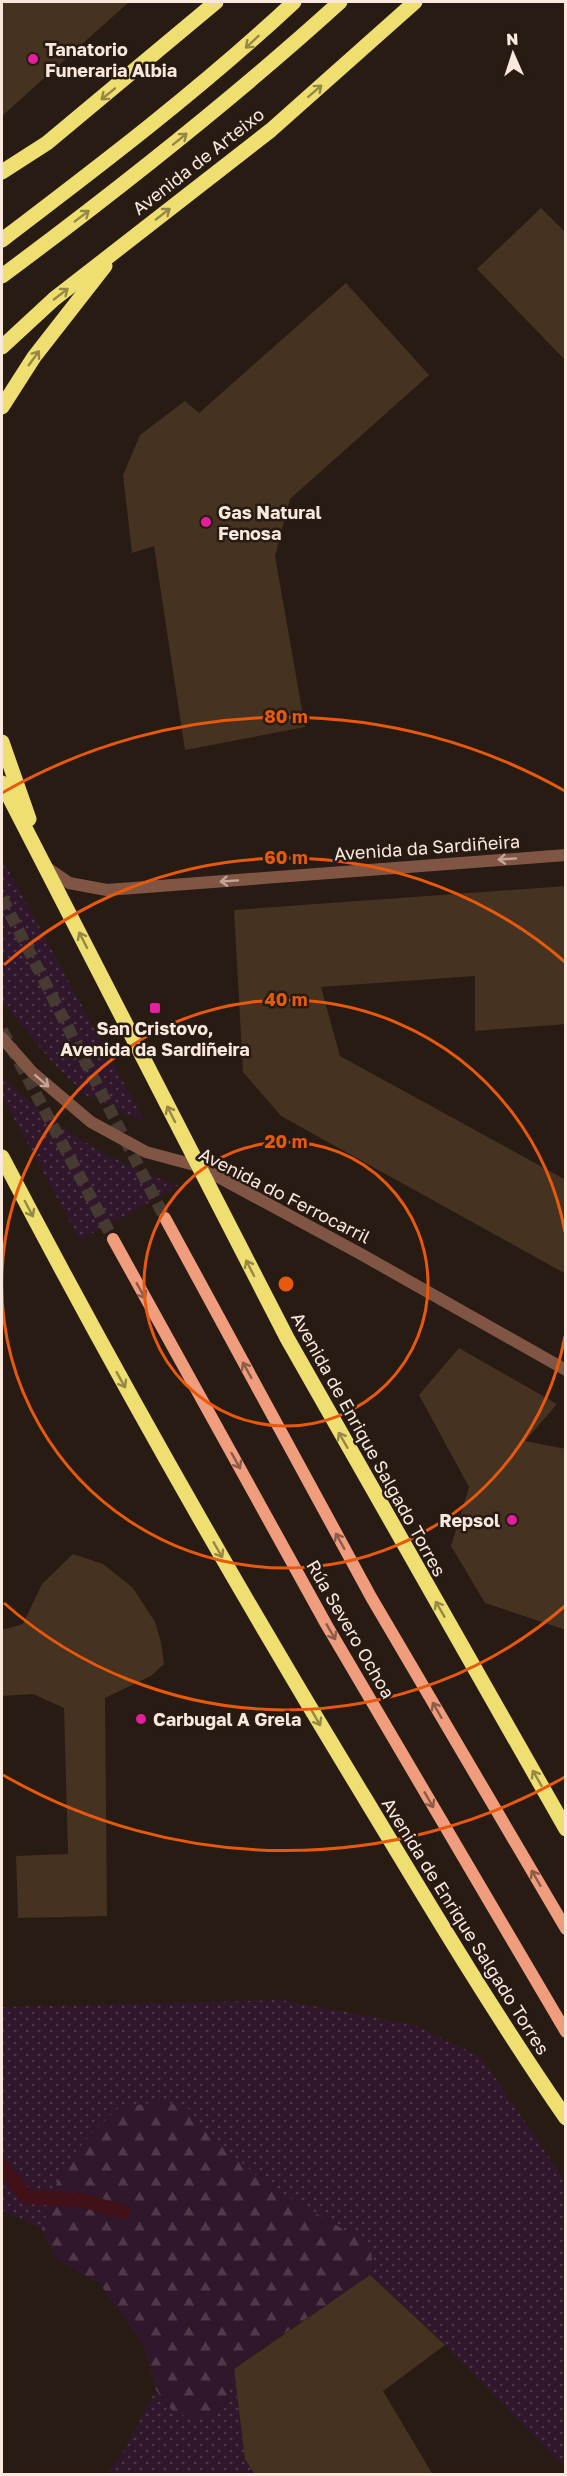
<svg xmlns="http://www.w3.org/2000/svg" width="567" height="2476" viewBox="0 0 567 2476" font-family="'Golos Text',sans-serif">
<defs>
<pattern id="grass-dots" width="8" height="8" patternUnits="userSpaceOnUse" patternTransform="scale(1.5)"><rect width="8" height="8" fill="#30172b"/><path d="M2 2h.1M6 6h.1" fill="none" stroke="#4f3949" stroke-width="1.8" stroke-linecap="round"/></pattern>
<pattern id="forest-firs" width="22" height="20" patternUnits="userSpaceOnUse" patternTransform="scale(1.5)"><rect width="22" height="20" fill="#30172b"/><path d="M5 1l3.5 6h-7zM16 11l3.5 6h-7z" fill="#4f3949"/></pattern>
</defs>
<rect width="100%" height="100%" fill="#271b13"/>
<g fill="url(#grass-dots)">
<path d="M2,858L145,1122L87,1096L53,1063L2,1002Z"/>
<path d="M2,1077C58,1130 107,1160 179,1186L80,1240L2,1096Z"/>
<path d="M281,2000L415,2025L481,2057L565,2181V2468L445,2345L370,2275L201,2127L62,2167L42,2229L2,2210V2007Z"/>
<path d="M234,2369L245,2459L255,2474H105L121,2456L156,2390L175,2414L227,2401Z"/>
</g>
<path fill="url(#forest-firs)" d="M164,2101L191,2110L201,2127L265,2183L358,2238L371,2252L373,2269L370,2275L234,2368C224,2412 223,2423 175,2414L156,2390L144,2347L100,2284L55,2259L42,2229L62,2167L94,2131L118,2108Z"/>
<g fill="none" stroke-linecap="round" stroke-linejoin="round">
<path stroke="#421117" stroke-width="14" d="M2,2167L27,2197L81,2200L123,2212"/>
</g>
<g fill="#463221">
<path d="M2,2H129L2,116Z"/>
<path d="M541,208L566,233V361L477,269Z"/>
<path d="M346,283L429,375L290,499L275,556L305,727L185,750L154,546L132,553L123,475L140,435L185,401L199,413Z"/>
<path d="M566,886V1024L475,1031V976L321,987L340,1056L566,1180V1274L281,1116L243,1072L234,910Z"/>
<path d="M459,1348L557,1404L525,1441L566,1449V1630L485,1603L451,1546L469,1487L419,1395Z"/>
<path d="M73,1554L103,1564L133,1588L155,1622L161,1642L164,1664L151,1676L105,1698L107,1916L18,1918L16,1856L68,1854L64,1708L33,1694L2,1696V1630L23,1624L42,1584Z"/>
<path d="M370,2275L445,2345L383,2391L433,2475H255L245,2459L234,2369Z"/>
</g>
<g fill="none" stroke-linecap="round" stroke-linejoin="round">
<g stroke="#473a31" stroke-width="12" stroke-dasharray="12 6" stroke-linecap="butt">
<path d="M2,898L165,1218"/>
<path d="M2,1030L113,1239"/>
</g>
<path stroke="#805543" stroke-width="12" d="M46,867L69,883L107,890L566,855"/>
<path stroke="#805543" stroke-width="12" d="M2,1038L32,1072L91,1122L146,1152L198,1166L359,1253L566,1370"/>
<g stroke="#f09d7e" stroke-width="12">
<path d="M165,1218L371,1597L566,1929"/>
<path d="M113,1239L326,1624L566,2032"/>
</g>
<g stroke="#efdf70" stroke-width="15">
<path d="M2,172L47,143L216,2"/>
<path d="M2,240C102,164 202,88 294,2"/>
<path d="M2,276C119,189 232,100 340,2"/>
<path d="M2,347L54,299L271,130L415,2"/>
<path d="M2,407L34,357L105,266"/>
<path d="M2,742L29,819"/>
<path d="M2,783L287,1338L566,1829"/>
<path d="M2,1157C116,1375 238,1590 366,1800C431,1908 495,2015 566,2118"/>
</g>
</g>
<defs><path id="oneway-shaft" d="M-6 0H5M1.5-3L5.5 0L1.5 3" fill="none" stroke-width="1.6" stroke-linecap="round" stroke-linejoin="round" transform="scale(1.5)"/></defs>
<g stroke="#958746">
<use href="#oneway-shaft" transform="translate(252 42) rotate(137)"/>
<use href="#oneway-shaft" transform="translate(315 91) rotate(-41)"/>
<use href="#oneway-shaft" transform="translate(108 94) rotate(141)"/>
<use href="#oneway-shaft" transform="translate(180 139) rotate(-39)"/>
<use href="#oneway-shaft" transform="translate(163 214) rotate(-38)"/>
<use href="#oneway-shaft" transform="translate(82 216) rotate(-37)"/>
<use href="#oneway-shaft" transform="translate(61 294) rotate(-38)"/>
<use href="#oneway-shaft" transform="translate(34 358) rotate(-54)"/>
<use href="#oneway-shaft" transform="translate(83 940) rotate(-117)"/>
<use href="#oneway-shaft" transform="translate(171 1114) rotate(-117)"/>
<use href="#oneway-shaft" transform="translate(29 1209) rotate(62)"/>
<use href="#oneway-shaft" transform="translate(250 1268) rotate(-117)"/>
<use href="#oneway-shaft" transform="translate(121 1380) rotate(61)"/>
<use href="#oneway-shaft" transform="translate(343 1440) rotate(-120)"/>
<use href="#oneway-shaft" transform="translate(218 1550) rotate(60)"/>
<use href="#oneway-shaft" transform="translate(440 1609) rotate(-120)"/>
<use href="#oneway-shaft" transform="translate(316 1718) rotate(60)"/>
<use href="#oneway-shaft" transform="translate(537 1778) rotate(-120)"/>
</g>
<g stroke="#c4a698">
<use href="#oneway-shaft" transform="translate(507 859) rotate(176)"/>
<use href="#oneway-shaft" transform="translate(229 881) rotate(176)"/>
<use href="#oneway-shaft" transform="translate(42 1081) rotate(41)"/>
</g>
<g stroke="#8c5c48">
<use href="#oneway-shaft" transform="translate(141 1291) rotate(61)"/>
<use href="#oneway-shaft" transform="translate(247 1370) rotate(-119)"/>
<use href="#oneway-shaft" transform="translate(236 1461) rotate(61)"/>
<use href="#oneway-shaft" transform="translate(340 1541) rotate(-119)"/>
<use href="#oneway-shaft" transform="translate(331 1632) rotate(60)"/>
<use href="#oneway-shaft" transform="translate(437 1710) rotate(-120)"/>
<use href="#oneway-shaft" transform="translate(429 1800) rotate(60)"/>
<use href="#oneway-shaft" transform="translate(536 1878) rotate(-120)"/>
</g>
<g fill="none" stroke="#e8590c" stroke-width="3">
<circle cx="286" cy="1284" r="142"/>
<path d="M565 1336A284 284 0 1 1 565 1232"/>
<path d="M565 1606A426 426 0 0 1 4 1603M4 965A426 426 0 0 1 565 962"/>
<path d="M565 1777A567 567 0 0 1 3 1775M2 793A567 567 0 0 1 565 791"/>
</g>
<g fill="#e51ea0" stroke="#271b13" stroke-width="2">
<circle cx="33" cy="59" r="6"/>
<circle cx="206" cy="522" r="6"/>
<rect x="149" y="1002" width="12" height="12" rx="3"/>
<circle cx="512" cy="1520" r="6"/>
<circle cx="141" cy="1719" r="6"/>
</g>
<g text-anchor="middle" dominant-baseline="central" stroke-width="5" stroke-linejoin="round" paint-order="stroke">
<g font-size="18" font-weight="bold" fill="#fbe8dd" stroke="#271b13" text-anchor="start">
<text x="45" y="49">Tanatorio<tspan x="45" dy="21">Funeraria Albia</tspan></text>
<text x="218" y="512">Gas Natural<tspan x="218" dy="21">Fenosa</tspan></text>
<text x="155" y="1028" text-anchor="middle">San Cristovo,<tspan x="155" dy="21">Avenida da Sardiñeira</tspan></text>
<text x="500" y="1520" text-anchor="end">Repsol</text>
<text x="153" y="1719">Carbugal A Grela</text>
</g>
<g font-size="18" fill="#fbe8dd" stroke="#271b13">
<text transform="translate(198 161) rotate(-38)">Avenida de Arteixo</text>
<text transform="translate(427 847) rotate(-4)">Avenida da Sardiñeira</text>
<text transform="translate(285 1195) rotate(27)">Avenida do Ferrocarril</text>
<text transform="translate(369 1444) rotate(61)">Avenida de Enrique Salgado Torres</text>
<text transform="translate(351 1629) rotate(60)">Rúa Severo Ochoa</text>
<text transform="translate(466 1926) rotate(58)">Avenida de Enrique Salgado Torres</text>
</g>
</g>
<circle cx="286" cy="1284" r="9" fill="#e8590c" stroke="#271b13" stroke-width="3"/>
<g font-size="18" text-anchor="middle" font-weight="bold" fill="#e8590c" stroke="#271b13" stroke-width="5" stroke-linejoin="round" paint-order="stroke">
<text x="286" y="723">80 m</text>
<text x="286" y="864">60 m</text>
<text x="286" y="1006">40 m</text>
<text x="286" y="1148">20 m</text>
</g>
<rect width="567" height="2476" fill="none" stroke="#fbe8dd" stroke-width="6"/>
<g transform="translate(513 54) rotate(357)" stroke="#271b13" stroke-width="4.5" paint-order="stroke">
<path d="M0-4.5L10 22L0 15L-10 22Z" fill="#fbe8dd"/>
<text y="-9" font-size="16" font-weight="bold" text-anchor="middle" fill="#fbe8dd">N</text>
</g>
</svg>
